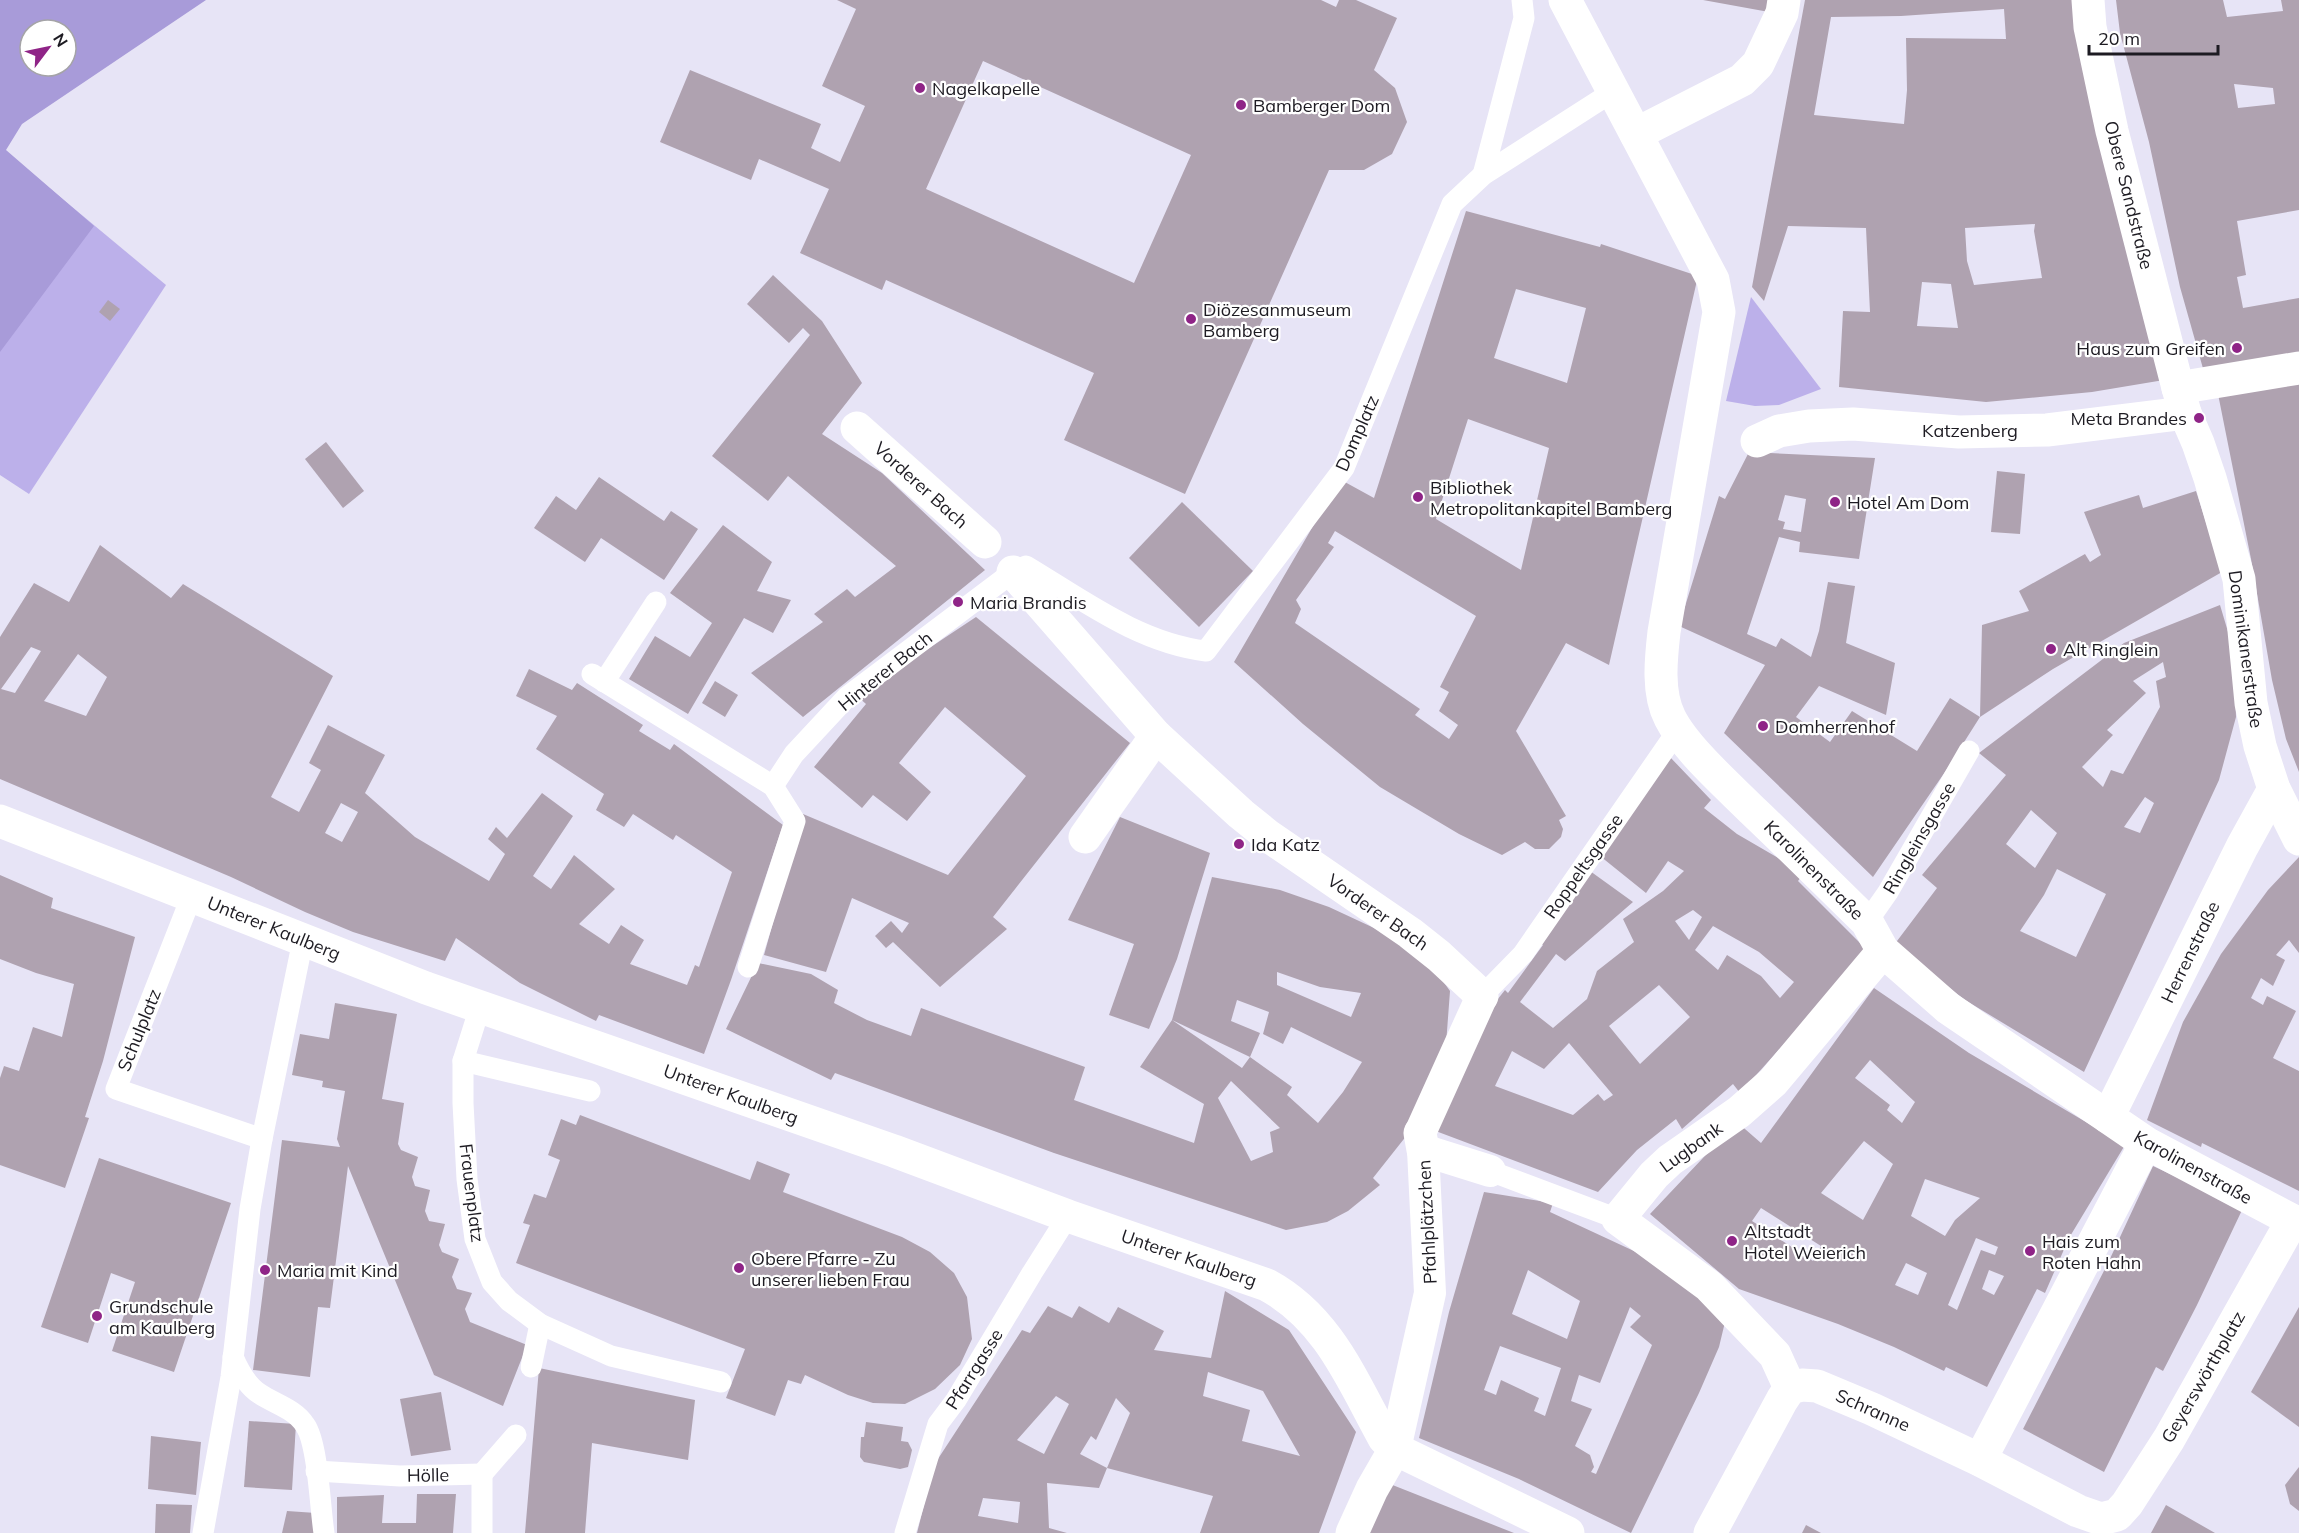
<svg xmlns="http://www.w3.org/2000/svg" width="2299" height="1533" viewBox="0 0 2299 1533" font-family="Mulish,sans-serif">
<rect width="100%" height="100%" fill="#e7e4f6"/>
<g fill="#bcb0ea">
<path d="M0,147L166,285L29,494L0,475Z"/>
<path d="M1751,297L1821,389L1779,405L1755,406L1726,401Z"/>
</g>
<path fill="#a89bd9" fill-rule="evenodd" d="M0,0H206L22,124L6,150L94,226L0,352ZM30,30H66V66H30Z"/>
<g fill="#afa2b0" fill-rule="evenodd">
<path d="M837,0H1321L1336,7L1339,0H1356L1397,18L1374,70L1395,88L1407,122L1392,154L1364,170H1329L1185,494L1064,440L1094,373L886,280L882,290L800,253L829,189L759,159L751,180L660,142L690,70L821,124L811,148L840,162L865,106L822,86L856,9ZM983,61L1191,155L1134,283L926,189Z"/>
<path d="M1703,0H1771L1769,12Z"/>
<path d="M1805,0H2072L2170,379L2092,392L1986,402L1839,387L1843,311L1870,312L1866,228L1788,226L1764,301L1752,287ZM2004,9L2006,39L1906,38L1907,90L1904,124L1814,115L1831,17L1901,16ZM2035,224L2034,231L2042,278L1974,285L1967,261L1965,228ZM1922,282L1951,284L1958,328L1917,326Z"/>
<path d="M2116,0H2223L2227,17L2283,11L2281,0H2299V210L2237,221L2246,275L2237,277L2243,308L2299,298V357L2204,372L2180,287L2149,142L2120,33ZM2234,84L2273,88L2275,104L2238,108Z"/>
<path d="M1466,211L1600,247L1601,244L1698,276L1609,665L1566,643L1516,731L1566,816L1559,820L1563,829L1561,837L1549,849H1535L1525,842L1502,855L1459,834L1380,787L1303,724L1234,662L1316,521L1343,481L1374,498ZM1516,289L1586,308L1567,383L1494,358ZM1468,419L1549,448L1521,570L1436,519ZM1335,531L1476,616L1440,687L1449,692L1439,711L1458,725L1449,739L1415,715L1420,709L1295,623L1301,609L1296,600L1334,547L1328,543Z"/>
<path d="M773,275L822,321L862,383L822,434L882,473L985,570L803,717L751,673L823,622L814,614L847,589L855,597L896,566L788,476L768,501L712,456L810,335L803,328L789,343L747,304Z"/>
<path d="M108,300L120,309L110,321L99,312Z"/>
<path d="M2299,376V772L2286,739L2272,680L2251,559L2217,389Z"/>
<path d="M326,442L364,491L343,508L305,459Z"/>
<path d="M1749,452L1875,458L1859,559L1799,552L1800,542L1779,537L1747,634L1776,647L1781,638L1811,657L1819,631L1828,582L1855,586L1846,643L1895,663L1886,715L1819,686L1796,717L1830,742L1852,711L1917,751L1950,698L1980,717L1982,625L2029,611L2019,591L2085,554L2090,562L2101,555L2084,512L2139,495L2143,508L2196,491L2222,572L2053,669L1980,717L1947,769L1873,877L1724,733L1765,665L1679,626L1719,496L1725,499ZM1785,495L1806,499L1801,532L1783,529L1785,522L1778,520Z"/>
<path d="M1997,471L2025,474L2020,534L1991,532Z"/>
<path d="M599,477L664,521L671,511L698,529L664,580L601,538L585,562L534,528L556,496L576,510Z"/>
<path d="M1182,502L1253,571L1199,627L1129,558Z"/>
<path d="M723,525L772,562L757,591L791,600L773,633L744,618L688,714L629,679L655,636L690,657L712,623L670,593Z"/>
<path d="M100,545L171,598L183,584L333,676L271,797L299,812L321,770L309,763L328,725L385,755L365,793L415,837L489,881L505,854L488,839L496,827L507,838L542,793L573,816L533,876L551,889L574,855L615,889L579,924L609,944L621,925L644,940L630,964L687,985L695,965L699,967L732,872L676,835L673,840L633,814L624,827L596,810L604,794L536,749L557,716L516,696L529,669L572,690L577,683L643,725L639,731L670,750L674,744L783,825L731,980L704,1054L599,1015L596,1021L520,983L456,938L445,961L353,932L305,912L231,877L0,779V637L34,583L69,602ZM31,647L41,651L15,693L1,689ZM78,654L107,677L86,716L44,701ZM341,803L358,812L342,842L325,833Z"/>
<path d="M2220,605L2234,652L2236,717L2219,780L2084,1072L1965,1000L1894,945L1937,888L1922,875L2006,775L1979,753L2124,643ZM2163,662L2166,677L2156,681L2160,707L2123,774L2111,770L2103,787L2082,767L2113,735L2107,730L2146,693L2133,681ZM2145,797L2154,803L2140,833L2124,827ZM2031,810L2057,833L2035,868L2006,844ZM2057,869L2106,894L2076,957L2020,931L2044,895Z"/>
<path d="M976,617L1130,743L993,917L1007,929L940,987L893,942L886,948L875,936L891,921L902,933L909,923L852,898L826,972L764,955L803,814L948,875L1026,776L945,707L899,763L931,792L907,821L873,795L862,808L814,767L866,704L857,696Z"/>
<path d="M715,681L738,695L725,717L702,703Z"/>
<path d="M1670,757L1711,800L1704,808L1737,834L1804,873L1798,881L1868,951L1740,1093L1733,1084L1682,1129L1676,1119L1637,1150L1598,1192L1433,1130L1474,1029L1505,990L1508,993L1543,945L1538,942L1590,871L1633,902L1565,961L1556,954L1520,1002L1553,1028L1587,999L1597,971L1634,942L1623,919L1663,891L1684,871L1668,861L1646,893L1600,856ZM1693,910L1702,917L1689,940L1675,921ZM1713,926L1759,952L1794,982L1780,998L1761,976L1727,955L1718,970L1695,950ZM1659,985L1690,1017L1640,1064L1609,1026ZM1569,1043L1613,1095L1604,1101L1598,1094L1573,1115L1495,1086L1512,1051L1544,1069Z"/>
<path d="M1120,817L1210,853L1177,959L1149,1029L1109,1015L1134,944L1068,920Z"/>
<path d="M2299,857V953L2289,940L2276,955L2285,960L2273,986L2261,978L2251,998L2263,1005L2267,996L2296,1011L2273,1058L2299,1071V1191L2202,1143L2201,1147L2147,1120L2183,1022L2221,954L2268,890Z"/>
<path d="M0,875L53,898L51,908L135,937L103,1061L85,1117L89,1118L65,1188L0,1165V1078L4,1066L19,1071L33,1027L62,1037L74,984L36,973L0,959Z"/>
<path d="M1212,877L1280,890L1329,907L1387,934L1435,970L1450,991L1445,1058L1411,1130L1373,1178L1380,1185L1348,1211L1327,1222L1286,1230L1054,1153L835,1073L831,1080L726,1029L758,963L811,974L838,990L834,1003L867,1020L911,1036L921,1008L1085,1067L1074,1100L1194,1143L1204,1104L1140,1067L1172,1020L1242,1068L1250,1057L1292,1087L1287,1095L1318,1123L1343,1092L1362,1062L1291,1027L1283,1044L1263,1034L1269,1012L1237,1000L1231,1021L1260,1033L1250,1057L1172,1020ZM1277,972L1320,987L1361,993L1351,1017L1277,985ZM1231,1081L1280,1128L1270,1132L1273,1152L1251,1161L1218,1098Z"/>
<path d="M1874,988L1969,1053L2125,1145L2069,1238L2045,1293L2037,1289L1987,1387L1946,1367L1944,1371L1894,1347L1838,1324L1739,1289L1650,1214L1737,1122L1761,1143ZM1870,1060L1915,1102L1902,1123L1887,1110L1890,1105L1855,1078ZM1864,1141L1893,1164L1863,1220L1821,1193ZM1925,1179L1980,1198L1955,1220L1945,1236L1911,1216ZM1761,1208L1821,1246L1813,1261L1752,1221ZM1976,1238L1998,1247L1995,1255L1981,1250L1957,1310L1948,1305ZM1906,1263L1927,1273L1918,1295L1895,1285ZM1989,1270L2004,1276L1994,1295L1982,1289Z"/>
<path d="M335,1003L397,1014L382,1099L404,1103L398,1144L401,1150L418,1157L412,1177L415,1186L430,1190L425,1211L429,1221L445,1224L439,1245L442,1252L459,1259L452,1277L457,1289L472,1293L465,1309L470,1322L527,1345L503,1406L434,1375L348,1166L330,1308L318,1307L310,1377L253,1370L282,1140L340,1147L337,1139L345,1091L322,1087L323,1081L292,1075L300,1034L329,1039Z"/>
<path d="M580,1115L750,1180L757,1161L790,1174L783,1192L902,1237L930,1252L954,1273L967,1297L972,1339L960,1365L935,1389L905,1404L873,1403L848,1395L805,1375L801,1384L788,1380L775,1416L726,1398L745,1349L516,1263L530,1225L523,1223L534,1194L546,1198L560,1160L548,1155L561,1119L576,1125Z"/>
<path d="M99,1158L231,1203L174,1372L112,1351L135,1282L111,1273L88,1343L41,1327Z"/>
<path d="M2153,1166L2243,1208L2197,1305L2163,1371L2156,1367L2104,1472L2023,1429L2108,1263Z"/>
<path d="M1484,1192L1553,1203L1550,1212L1649,1258L1703,1297L1725,1322L1719,1347L1699,1393L1631,1533L1519,1479L1419,1438L1449,1312ZM1528,1270L1580,1301L1567,1339L1512,1314ZM1630,1307L1641,1316L1630,1327L1652,1345L1596,1474L1591,1472L1594,1467L1590,1455L1575,1446L1592,1409L1571,1401L1579,1375L1600,1383ZM1500,1346L1561,1368L1545,1416L1534,1411L1539,1398L1501,1380L1496,1395L1484,1390Z"/>
<path d="M1225,1291L1289,1330L1356,1432L1319,1533H1200L1213,1496L1107,1468L1130,1413L1116,1398L1096,1440L1091,1436L1080,1454L1107,1468L1099,1488L1047,1483L1049,1528L1067,1533H917L934,1465L1022,1330L1030,1333L1048,1306L1072,1318L1079,1306L1109,1323L1118,1307L1164,1331L1154,1350L1211,1358ZM1208,1372L1263,1391L1300,1456L1242,1441L1250,1410L1203,1396ZM1056,1396L1069,1404L1044,1454L1017,1440ZM983,1498L1020,1502L1018,1523L978,1516Z"/>
<path d="M2299,1307V1427L2251,1392Z"/>
<path d="M539,1368L695,1400L688,1460L592,1443L585,1533H525Z"/>
<path d="M441,1392L451,1450L411,1456L400,1399Z"/>
<path d="M249,1421L296,1424L292,1490L244,1487Z"/>
<path d="M866,1422L903,1427L901,1441L908,1442L912,1450L908,1467L900,1469L864,1462L860,1457L861,1437H864Z"/>
<path d="M151,1436L201,1442L196,1495L148,1489Z"/>
<path d="M2299,1467V1511L2290,1504L2285,1485Z"/>
<path d="M1390,1484L1514,1533H1368Z"/>
<path d="M417,1494H456L453,1533H337V1497L384,1495L382,1523H416Z"/>
<path d="M156,1504L192,1505L190,1533H155Z"/>
<path d="M2166,1505L2215,1533H2151Z"/>
<path d="M287,1511L316,1513V1533H282Z"/>
<path d="M1806,1525L1821,1533H1802Z"/>
</g>
<g fill="none" stroke-linecap="round" stroke-linejoin="round">
<g stroke="#fff" stroke-width="21">
<path d="M1483,175L1524,18L1522,0"/>
<path d="M592,674L773,786L795,821L748,967"/>
<path d="M604,682L656,602"/>
<path d="M773,786L794,754L847,697L1013,572L1026,566C1083,600 1139,643 1206,651L1344,468L1452,204L1483,175L1614,91"/>
<path d="M192,895L116,1089L262,1139"/>
<path d="M1867,922L1888,892L1969,751"/>
<path d="M1482,996L1523,954L1678,730"/>
<path d="M480,1007L463,1061V1103L467,1179L475,1239L492,1282L509,1301L540,1324L611,1356L721,1382"/>
<path d="M463,1061L590,1091"/>
<path d="M1490,1171L1618,1219"/>
<path d="M233,1357C239,1371 247,1386 260,1394C275,1404 295,1409 305,1425C318,1443 320,1508 324,1533"/>
<path d="M531,1367L540,1324"/>
<path d="M316,1471L400,1476L482,1474"/>
<path d="M482,1474L516,1435"/>
<path d="M203,1533L231,1377L250,1209L262,1139L303,940"/>
<path d="M482,1533V1474"/>
<path d="M905,1533L938,1424L956,1400L1032,1273L1068,1216"/>
</g>
<g stroke="#fff" stroke-width="32">
<path d="M1420,1133L1482,996"/>
<path d="M1395,1449L1430,1293L1423,1150L1490,1171"/>
</g>
<g stroke="#fff" stroke-width="33">
<path d="M1565,0L1713,280L1719,312L1664,632C1661,658 1657,693 1670,718C1685,748 1728,786 1752,810C1791,847 1829,885 1867,922L1883,951L1948,1008L2146,1143L2299,1224"/>
<path d="M2088,0L2090,27L2112,131L2178,388L2185,413L2198,443L2210,478L2239,579L2251,703L2260,746L2274,789L2299,839"/>
<path d="M1636,134L1742,80L1758,64L1782,13L1784,0"/>
<path d="M2178,388L2299,368"/>
<path d="M857,428L985,542"/>
<path d="M1757,441L1779,431L1809,426L1853,424L1959,432L2047,430L2185,413"/>
<path d="M1013,572L1156,736L1241,814L1267,835L1410,933L1439,956L1482,996"/>
<path d="M1085,837L1156,736"/>
<path d="M2108,1117L2242,847L2274,789"/>
<path d="M1420,1133L1423,1150"/>
<path d="M1790,1388L1775,1355L1709,1286L1618,1219L1654,1175L1670,1160L1739,1112L1773,1082L1883,951"/>
<path d="M1980,1460L2146,1143"/>
<path d="M1352,1533L1372,1489L1395,1449"/>
<path d="M1710,1533L1782,1400L1790,1388L1802,1385L1817,1386L1872,1409L1980,1460L2078,1511L2101,1519L2117,1515L2127,1504L2169,1439L2292,1221"/>
</g>
<path stroke="#fff" stroke-width="33" d="M0,821L426,988L894,1151L1068,1216L1267,1285C1328,1318 1352,1380 1384,1438L1395,1449L1568,1533"/>
</g>
<g fill="#8f2487" stroke="#fff" stroke-width="2">
<circle cx="920" cy="88" r="6"/>
<circle cx="1241" cy="105" r="6"/>
<circle cx="1191" cy="319" r="6"/>
<circle cx="2237" cy="348" r="6"/>
<circle cx="2199" cy="418" r="6"/>
<circle cx="1418" cy="497" r="6"/>
<circle cx="1835" cy="502" r="6"/>
<circle cx="958" cy="602" r="6"/>
<circle cx="2051" cy="649" r="6"/>
<circle cx="1763" cy="726" r="6"/>
<circle cx="1239" cy="844" r="6"/>
<circle cx="1732" cy="1241" r="6"/>
<circle cx="2030" cy="1251" r="6"/>
<circle cx="739" cy="1268" r="6"/>
<circle cx="265" cy="1270" r="6"/>
<circle cx="97" cy="1316" r="6"/>
</g>
<g text-anchor="middle" dominant-baseline="central" stroke-width="4.5" stroke-linejoin="round" paint-order="stroke">
<g font-size="18" fill="#1d1b22" stroke="#fff" text-anchor="start">
<text x="932" y="88">Nagelkapelle</text>
<text x="1253" y="105">Bamberger Dom</text>
<text x="1203" y="309">Diözesanmuseum<tspan x="1203" dy="21">Bamberg</tspan></text>
<text x="2225" y="348" text-anchor="end">Haus zum Greifen</text>
<text x="2187" y="418" text-anchor="end">Meta Brandes</text>
<text x="1430" y="487">Bibliothek<tspan x="1430" dy="21">Metropolitankapitel Bamberg</tspan></text>
<text x="1847" y="502">Hotel Am Dom</text>
<text x="970" y="602">Maria Brandis</text>
<text x="2063" y="649">Alt Ringlein</text>
<text x="1775" y="726">Domherrenhof</text>
<text x="1251" y="844">Ida Katz</text>
<text x="1744" y="1231">Altstadt<tspan x="1744" dy="21">Hotel Weierich</tspan></text>
<text x="2042" y="1241">Hais zum<tspan x="2042" dy="21">Roten Hahn</tspan></text>
<text x="751" y="1258">Obere Pfarre - Zu<tspan x="751" dy="21">unserer lieben Frau</tspan></text>
<text x="277" y="1270">Maria mit Kind</text>
<text x="109" y="1306">Grundschule<tspan x="109" dy="21">am Kaulberg</tspan></text>
</g>
<g font-size="18" fill="#1d1b22" stroke="#fff">
<text transform="translate(2129 195) rotate(76)">Obere Sandstraße</text>
<text x="1970" y="430">Katzenberg</text>
<text transform="translate(1357 433) rotate(-66)">Domplatz</text>
<text transform="translate(921 485) rotate(42)">Vorderer Bach</text>
<text transform="translate(2246 649) rotate(82)">Dominikanerstraße</text>
<text transform="translate(885 671) rotate(-39)">Hinterer Bach</text>
<text transform="translate(1919 838) rotate(-60)">Ringleinsgasse</text>
<text transform="translate(1583 866) rotate(-55)">Roppeltsgasse</text>
<text transform="translate(1814 870) rotate(45)">Karolinenstraße</text>
<text transform="translate(1378 912) rotate(35)">Vorderer Bach</text>
<text transform="translate(274 928) rotate(22)">Unterer Kaulberg</text>
<text transform="translate(2190 952) rotate(-64)">Herrenstraße</text>
<text transform="translate(139 1030) rotate(-68)">Schulplatz</text>
<text transform="translate(731 1094) rotate(20)">Unterer Kaulberg</text>
<text transform="translate(1691 1147) rotate(-36)">Lugbank</text>
<text transform="translate(2193 1167) rotate(29)">Karolinenstraße</text>
<text transform="translate(472 1193) rotate(83)">Frauenplatz</text>
<text transform="translate(1427 1222) rotate(-93)">Pfahlplätzchen</text>
<text transform="translate(1189 1258) rotate(19)">Unterer Kaulberg</text>
<text transform="translate(974 1369) rotate(-58)">Pfarrgasse</text>
<text transform="translate(2203 1377) rotate(-60)">Geyerswörthplatz</text>
<text transform="translate(1873 1410) rotate(24)">Schranne</text>
<text transform="translate(428 1475) rotate(-1)">Hölle</text>
</g>
</g>
<g transform="translate(48 48) rotate(58)"><circle r="28" fill="#ffffff" stroke="#a5a4a7" stroke-width="1.5"/>
<path d="M0-4.5L10 22L0 15L-10 22Z" fill="#8f2487"/>
<text y="-9" font-size="16" font-weight="bold" text-anchor="middle" fill="#1d1b22">N</text>
</g>
<path d="M2089 45v9h129v-9" fill="none" stroke="#1d1b22" stroke-width="3"/>
<text x="2098" y="45" font-size="18" fill="#1d1b22" stroke="#ffffff" stroke-width="4.5" paint-order="stroke">20 m</text>
</svg>
